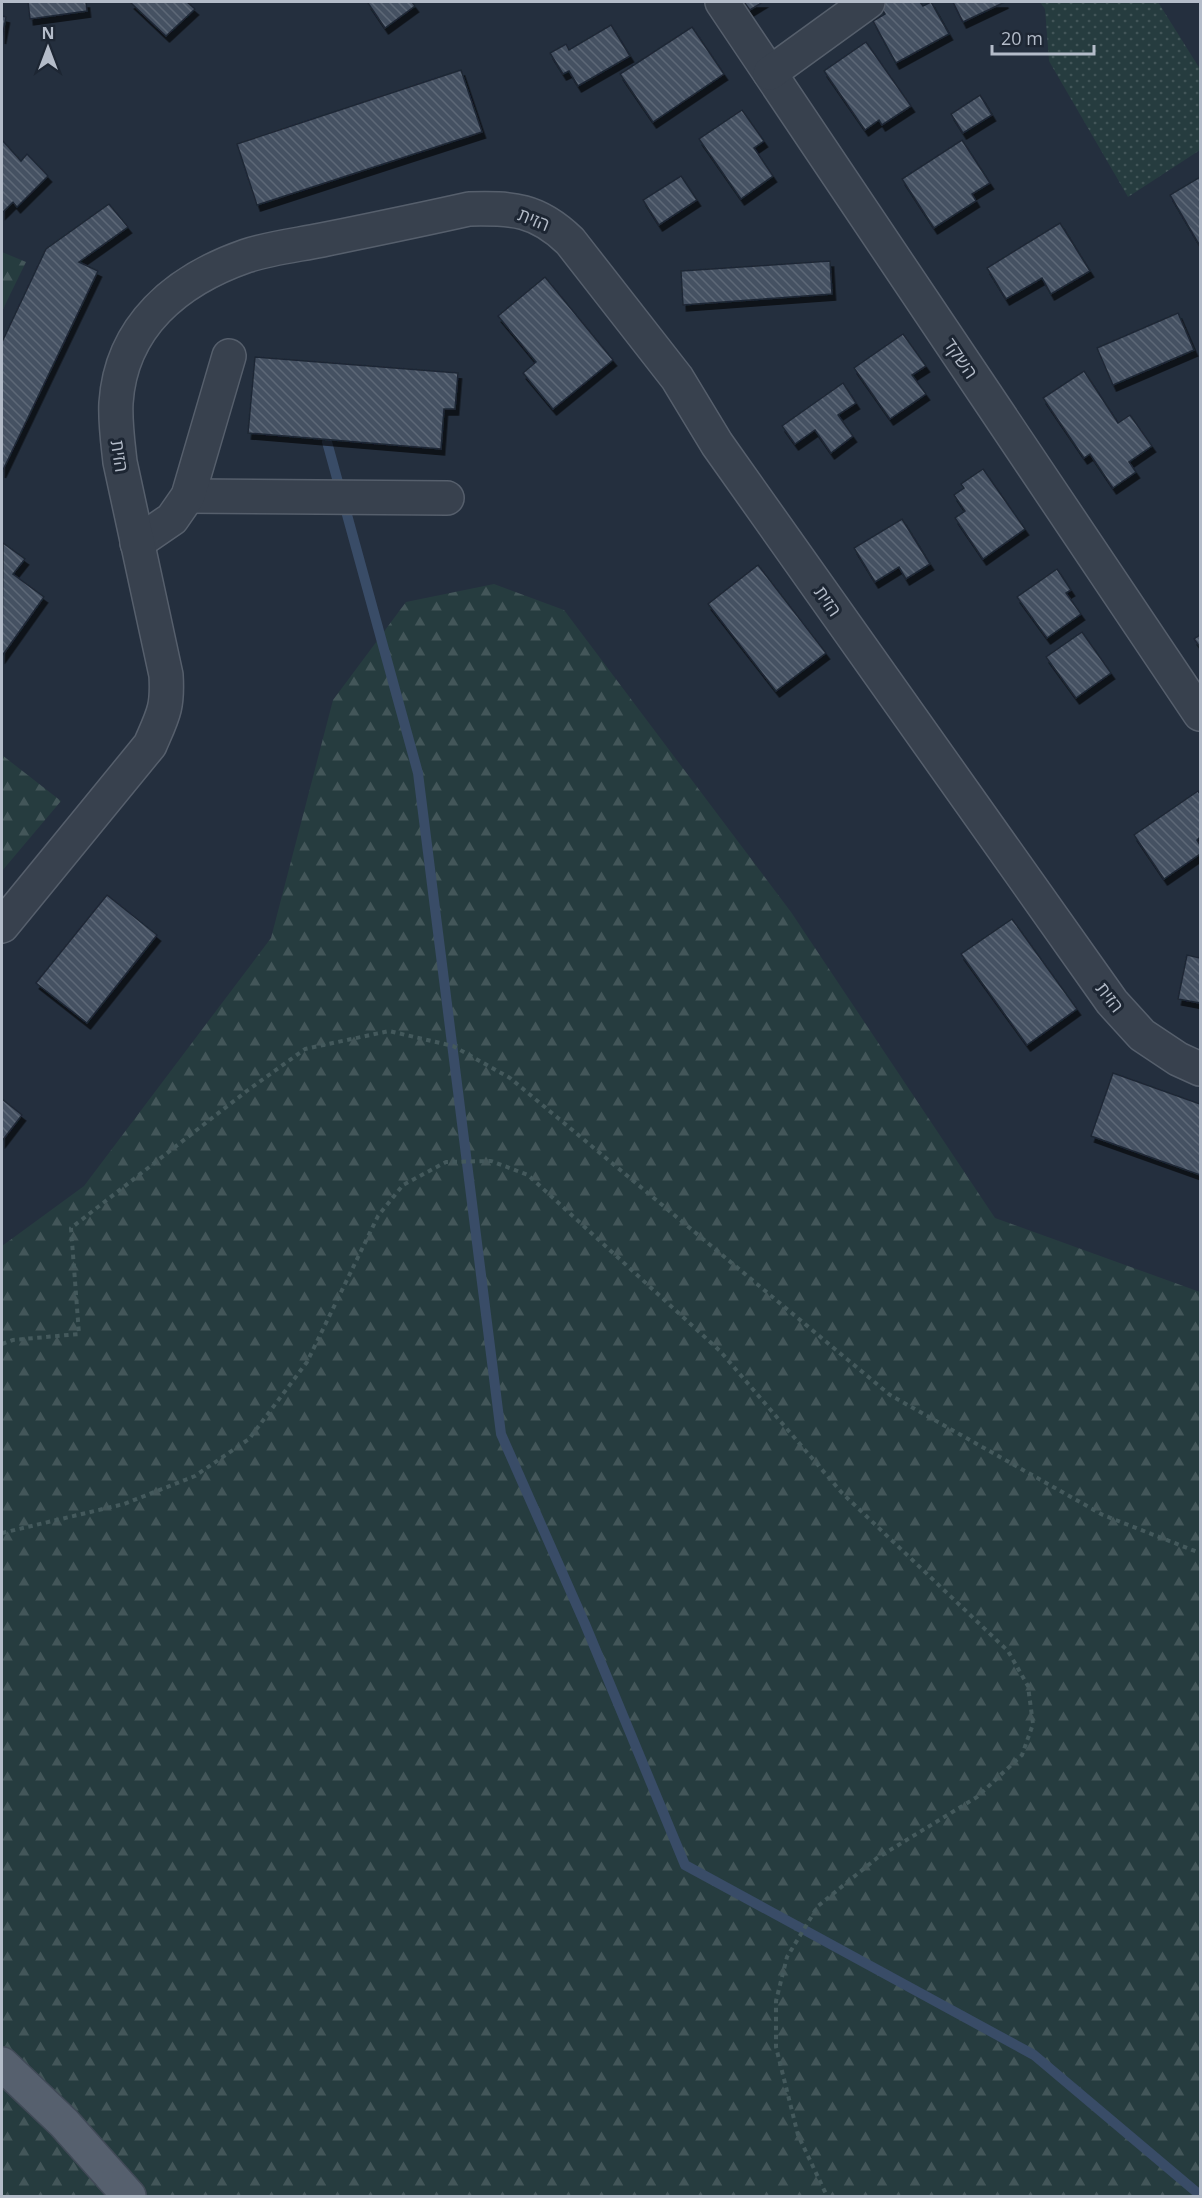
<svg xmlns="http://www.w3.org/2000/svg" width="1202" height="2198" viewBox="0 0 1202 2198" font-family="'Open Sans',Heebo,sans-serif">
<defs>
<pattern id="grass-dots" width="8" height="8" patternUnits="userSpaceOnUse" patternTransform="scale(1.5)"><rect width="8" height="8" fill="#263c3f"/><path d="M2 2h.1M6 6h.1" fill="none" stroke="#435659" stroke-width="1.8" stroke-linecap="round"/></pattern>
<pattern id="forest-firs" width="22" height="20" patternUnits="userSpaceOnUse" patternTransform="scale(1.5)"><rect width="22" height="20" fill="#263c3f"/><path d="M5 1l3.5 6h-7zM16 11l3.5 6h-7z" fill="#435659"/></pattern>
<pattern id="building-back-hatch" width="6" height="6" patternUnits="userSpaceOnUse" patternTransform="scale(1.5)"><rect width="6" height="6" fill="#455162"/><path d="M-1 5l2 2M0 0l6 6M5-1l2 2" fill="none" stroke="#5d6877"/></pattern>
<filter id="shadow"><feDropShadow dx="3.5" dy="6" stdDeviation="0" flood-color="#0009"/></filter>
</defs>
<rect width="100%" height="100%" fill="#242f3e"/>
<path fill="url(#grass-dots)" d="M1040,2H1158L1200,69V150L1128,197L1049,61L1045,9Z"/>
<g fill="url(#forest-firs)">
<path d="M2,252L26,262L2,311Z"/>
<path d="M494,584L564,610L791,912L995,1218L1200,1292V2196H2V1246L84,1186L271,938L333,700L406,602Z"/>
<path d="M2,755L61,801L2,871Z"/>
</g>
<g fill="none" stroke-linecap="round" stroke-linejoin="round">
<path stroke="#394c67" stroke-width="10" d="M327,442L418,773L501,1434L585,1624L685,1865L1034,2055L1200,2195"/>
</g>
<g fill="url(#building-back-hatch)" stroke="#1f2835" stroke-width="1.5" filter="url(#shadow)">
<path d="M28,2H86L87,11L30,19Z"/>
<path d="M132,2H187L195,9L166,36L131,3Z"/>
<path d="M370,2H412L415,6L385,28L368,3Z"/>
<path d="M744,2H763L750,10Z"/>
<path d="M883,2H920L923,6L931,2L949,34L896,63L873,21L885,14L879,4Z"/>
<path d="M953,2H1005L963,22Z"/>
<path d="M2,16L6,17L2,38Z"/>
<path d="M611,25L630,56L578,86L569,71L563,74L550,53L566,44L569,50Z"/>
<path d="M692,27L724,74L653,122L620,74Z"/>
<path d="M866,42L911,106L882,125L879,120L865,130L824,71Z"/>
<path d="M461,70L482,132L257,205L237,144Z"/>
<path d="M980,95L992,115L963,133L951,114Z"/>
<path d="M742,110L764,141L754,148L773,176L741,199L699,139Z"/>
<path d="M2,140L21,161L27,154L48,176L17,207L13,202L2,213Z"/>
<path d="M962,140L990,183L972,194L976,201L934,228L902,179Z"/>
<path d="M681,176L697,200L659,225L643,200Z"/>
<path d="M1200,177V246L1170,195Z"/>
<path d="M109,204L128,227L79,262L98,271L2,472V342L46,249Z"/>
<path d="M1060,223L1090,271L1051,294L1042,278L1006,299L987,268Z"/>
<path d="M830,261L832,294L683,305L681,271Z"/>
<path d="M545,277L613,360L553,409L523,373L536,362L498,316Z"/>
<path d="M1178,313L1194,350L1113,385L1097,348Z"/>
<path d="M903,334L926,366L912,375L926,394L890,419L854,368Z"/>
<path d="M255,357L458,373L455,409H444L441,449L248,433Z"/>
<path d="M1084,371L1118,423L1130,415L1152,446L1129,462L1136,472L1113,488L1090,454L1084,458L1043,398Z"/>
<path d="M843,383L856,403L838,415L853,436L831,453L815,430L795,444L782,426Z"/>
<path d="M983,469L1025,529L983,559L955,518L965,511L954,495L964,488L961,484Z"/>
<path d="M902,519L930,564L906,579L899,567L875,582L854,548Z"/>
<path d="M3,543L25,559L13,574L44,597L2,656Z"/>
<path d="M758,565L826,653L776,691L708,604Z"/>
<path d="M1057,569L1071,590L1066,593L1081,614L1047,638L1017,597Z"/>
<path d="M1082,632L1111,673L1076,698L1046,657Z"/>
<path d="M1200,635V647L1194,639Z"/>
<path d="M1198,791L1200,794V837L1197,840L1200,845V854L1164,879L1134,835Z"/>
<path d="M107,895L157,935L87,1023L36,983Z"/>
<path d="M1012,919L1077,1009L1027,1045L961,954Z"/>
<path d="M1187,955L1200,958V1003L1178,999Z"/>
<path d="M1113,1073L1200,1104V1175L1091,1136Z"/>
<path d="M2,1099L22,1115L2,1141Z"/>
</g>
<g fill="none" stroke-linecap="round" stroke-linejoin="round">
<g stroke="#565f6c" stroke-width="36">
<g id="minor">
<path d="M722,2L1200,714"/>
<path d="M770,73L868,2"/>
<path d="M188,496L447,498"/>
<path d="M137,543L172,519L188,496L229,356"/>
<path d="M2,926L150,745C163,715 168,708 166,675L120,462C118,443 115,423 116,403C121,326 177,280 246,256C270,248 297,245 322,240C371,230 420,220 469,209C513,208 537,209 570,241L677,378L717,444L1112,1002L1142,1035L1178,1059L1200,1069"/>
</g>
</g>
<g stroke="#414a57" stroke-width="36">
<path id="major" d="M2,2064L64,2123L129,2196"/>
</g>
<g stroke="#44595c" stroke-width="4" stroke-dasharray="4.5 4.5" stroke-linecap="butt">
<path d="M2,1344L13,1340L79,1334L71,1228L248,1090L305,1049L389,1031L453,1046L510,1078L890,1395L1103,1515L1200,1553"/>
<path d="M2,1533L124,1504L195,1476L249,1439L307,1362L378,1216L403,1185L446,1162L491,1161L528,1175L720,1351L842,1493L1008,1651L1028,1686L1033,1724L1022,1755L977,1797L877,1858L818,1906L787,1957L776,2001V2047L798,2135L827,2196"/>
</g>
<use href="#minor" stroke="#38414e" stroke-width="33"/>
<use href="#major" stroke="#56606e" stroke-width="33"/>
</g>
<g text-anchor="middle" dominant-baseline="central" stroke-width="6" stroke-linejoin="round" paint-order="stroke">
<g font-size="18" fill="#b4bcc9" stroke="#1d2633">
<text transform="translate(534 219) rotate(22)">הזית</text>
<text transform="translate(961 358) rotate(56)">השקד</text>
<text transform="translate(120 456) rotate(81)">הזית</text>
<text transform="translate(828 601) rotate(55)">הזית</text>
<text transform="translate(1110 997) rotate(52)">הזית</text>
</g>
</g>
<rect width="1202" height="2198" fill="none" stroke="#b4bcc9" stroke-width="6"/>
<g transform="translate(48 48)" stroke="#1d2633" stroke-width="4.5" paint-order="stroke">
<path d="M0-4.5L10 22L0 15L-10 22Z" fill="#b4bcc9"/>
<text y="-9" font-size="16" font-weight="bold" text-anchor="middle" fill="#b4bcc9">N</text>
</g>
<path d="M992 45v9h102v-9" fill="none" stroke="#b4bcc9" stroke-width="3"/>
<text x="1001" y="45" font-size="18" fill="#b4bcc9" stroke="#1d2633" stroke-width="4.5" paint-order="stroke">20 m</text>
</svg>
